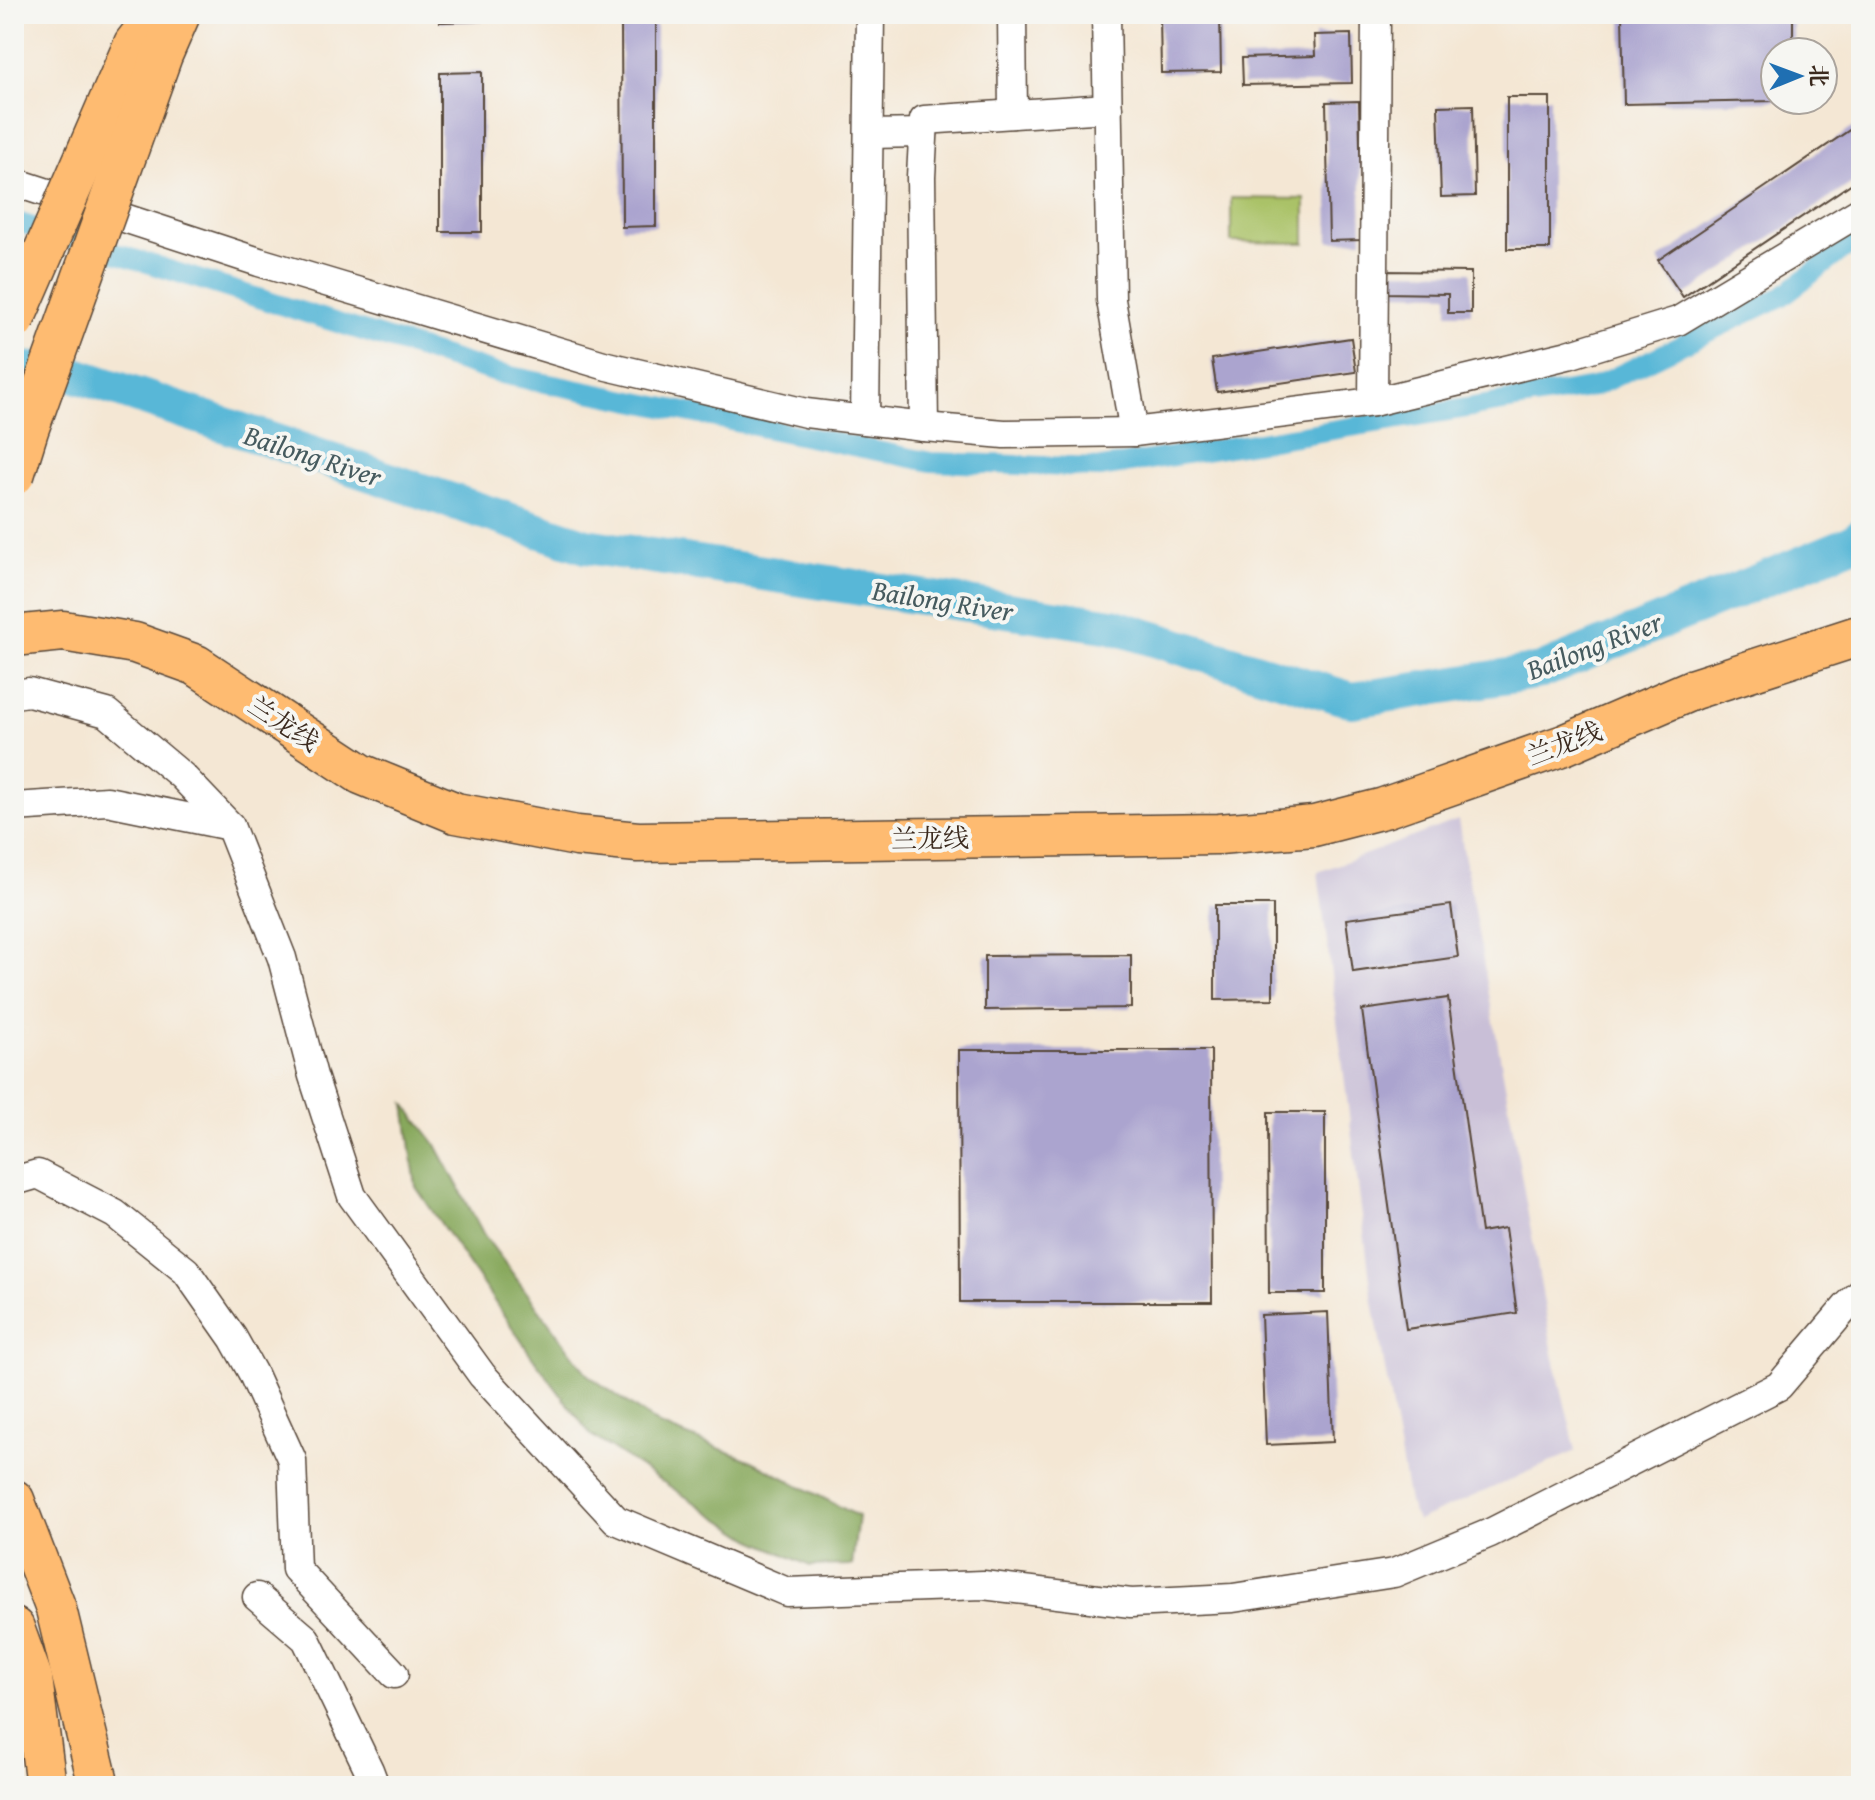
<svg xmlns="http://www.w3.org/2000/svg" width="1875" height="1800" viewBox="0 0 1875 1800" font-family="'Gentium Book Plus','Noto Serif SC',serif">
<rect width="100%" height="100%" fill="#f6f6f2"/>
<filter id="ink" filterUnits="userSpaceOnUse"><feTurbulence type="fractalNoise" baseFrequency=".0125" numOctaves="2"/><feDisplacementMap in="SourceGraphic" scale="16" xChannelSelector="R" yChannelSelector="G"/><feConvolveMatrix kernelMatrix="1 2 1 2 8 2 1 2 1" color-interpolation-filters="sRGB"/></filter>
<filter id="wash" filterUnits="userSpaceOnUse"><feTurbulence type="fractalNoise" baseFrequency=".006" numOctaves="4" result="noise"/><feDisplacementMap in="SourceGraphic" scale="32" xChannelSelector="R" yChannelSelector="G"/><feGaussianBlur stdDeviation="1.8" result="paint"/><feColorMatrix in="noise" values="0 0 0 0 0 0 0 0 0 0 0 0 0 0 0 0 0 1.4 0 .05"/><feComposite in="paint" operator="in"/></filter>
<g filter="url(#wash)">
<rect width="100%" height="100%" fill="#f4e7d4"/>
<path fill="#c9bfd7" d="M1458,820L1553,1354L1576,1451L1417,1521L1409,1502L1373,1302L1318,872Z"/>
<path fill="#aac267" stroke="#727642" stroke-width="2" d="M1231,198L1305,199V243L1231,242Z"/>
<path fill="#87a85c" stroke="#61693d" stroke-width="2" d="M405,1104L435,1143L484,1235L588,1375L659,1425L752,1461L858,1516L852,1565L810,1566L751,1539L591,1435L531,1355L416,1187Z"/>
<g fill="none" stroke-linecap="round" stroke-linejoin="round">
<path stroke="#59b7d7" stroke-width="20" d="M14,221L496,373L931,462L1101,468L1594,387L1781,297L1861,236"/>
<path stroke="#59b7d7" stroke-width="36" d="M14,369L64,371L586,546L1112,626L1352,700L1541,671L1852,543L1861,536"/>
</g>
<g id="blocks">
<g fill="#aba4cf">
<path d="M439,14H482L483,21L440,22Z"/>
<path d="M621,14H656V226L622,227Z"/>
<path d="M1160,14H1220L1221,72L1161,73Z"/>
<path d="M1622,14H1793V52H1775V101L1624,104Z"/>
<path d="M1351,34L1352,83L1243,85L1242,58L1315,56L1314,35Z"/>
<path d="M482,72V232H440V73Z"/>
<rect x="1507" y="97" width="43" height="152"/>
<path d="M1359,101L1362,240L1329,241L1326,102Z"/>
<path d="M1473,105L1475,196L1441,197L1438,106Z"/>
<path d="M1854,127L1861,137V177L1683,297L1658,260Z"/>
<path d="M1382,271L1471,272V313H1448V294L1382,293Z"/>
<path d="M1351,338L1356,372L1217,392L1212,359Z"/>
<path d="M1215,905H1273V999L1215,1000Z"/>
<path d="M1451,905L1458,957L1353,972L1346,919Z"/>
<path d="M1131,955V1008L985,1010V956Z"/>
<path d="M1448,998L1481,1232L1505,1228L1517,1313L1406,1329L1362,1010Z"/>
<path d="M959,1050H1211L1212,1302H960Z"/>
<path d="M1268,1112H1325V1293H1269Z"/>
<path d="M1328,1312L1333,1442L1266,1445L1261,1315Z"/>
</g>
</g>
</g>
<g filter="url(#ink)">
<use href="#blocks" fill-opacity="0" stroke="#574639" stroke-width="2"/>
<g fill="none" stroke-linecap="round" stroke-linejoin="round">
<g stroke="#574639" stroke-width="31">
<g id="minor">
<path d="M1012,14L1013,114"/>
<path d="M1106,14L1111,300L1134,432"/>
<path d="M869,134L923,133"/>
<path d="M14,182L259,262L607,366L806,413L924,427L1004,434L1134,432L1373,402L1568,355L1678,321L1861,211"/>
<path d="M1373,402L1376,14"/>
<path d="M865,420L870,14"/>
<path d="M924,427L921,177L924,120L1108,108"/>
<path d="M14,694L29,692L107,713L182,776L230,826L282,958L313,1076L352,1196L482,1375L616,1520L787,1592L983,1585L1131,1603L1233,1598L1394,1573L1490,1533L1779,1386L1847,1306L1861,1293"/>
<path d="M14,807L107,801L230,826"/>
<path d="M14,1181L38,1174L115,1214L186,1271L233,1338L252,1372L292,1460L296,1569L394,1674"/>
<path d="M257,1597L306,1639L369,1770L375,1786"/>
</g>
</g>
<g stroke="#574639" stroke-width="43">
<g id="highway">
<path d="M14,636L63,631L135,643L196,665L361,774L456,813L577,836L638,842L1219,834L1314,826L1384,808L1564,745L1694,689L1861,635"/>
<path d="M14,1500L56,1609L99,1786"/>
<path d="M14,1628L32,1678L46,1786"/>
</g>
</g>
<use href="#minor" stroke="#fff" stroke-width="28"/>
<use href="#highway" stroke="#febb71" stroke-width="40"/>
<g stroke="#574639" stroke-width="43" stroke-linecap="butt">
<g id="highway-bridge">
<path d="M14,320L134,44L157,14"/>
<path d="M14,475L28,430L162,55L180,14"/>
</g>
</g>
<use href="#highway-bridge" stroke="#febb71" stroke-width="40"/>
</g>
</g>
<g text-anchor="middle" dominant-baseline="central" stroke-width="8" stroke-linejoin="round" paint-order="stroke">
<g font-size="26" fill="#3b2a1e" stroke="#f6f6f2">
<text transform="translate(284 723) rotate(33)">兰龙线</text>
<text transform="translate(1564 743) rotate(-21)">兰龙线</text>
<text transform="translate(930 838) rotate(-1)">兰龙线</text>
</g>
<g font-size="28" font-style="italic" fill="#465b5f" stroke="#f6f6f2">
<text transform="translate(313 455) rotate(18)">Bailong River</text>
<text transform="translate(943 600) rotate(9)">Bailong River</text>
<text transform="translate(1594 645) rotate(-21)">Bailong River</text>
</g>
</g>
<rect width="1875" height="1800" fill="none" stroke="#f6f6f2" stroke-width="48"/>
<g transform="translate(1799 76) rotate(89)"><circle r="38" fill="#f6f6f2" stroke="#aba49d" stroke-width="2"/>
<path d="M0-6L14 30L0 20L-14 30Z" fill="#1f6fb2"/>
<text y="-12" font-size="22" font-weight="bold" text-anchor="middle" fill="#3b2a1e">北</text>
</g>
</svg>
